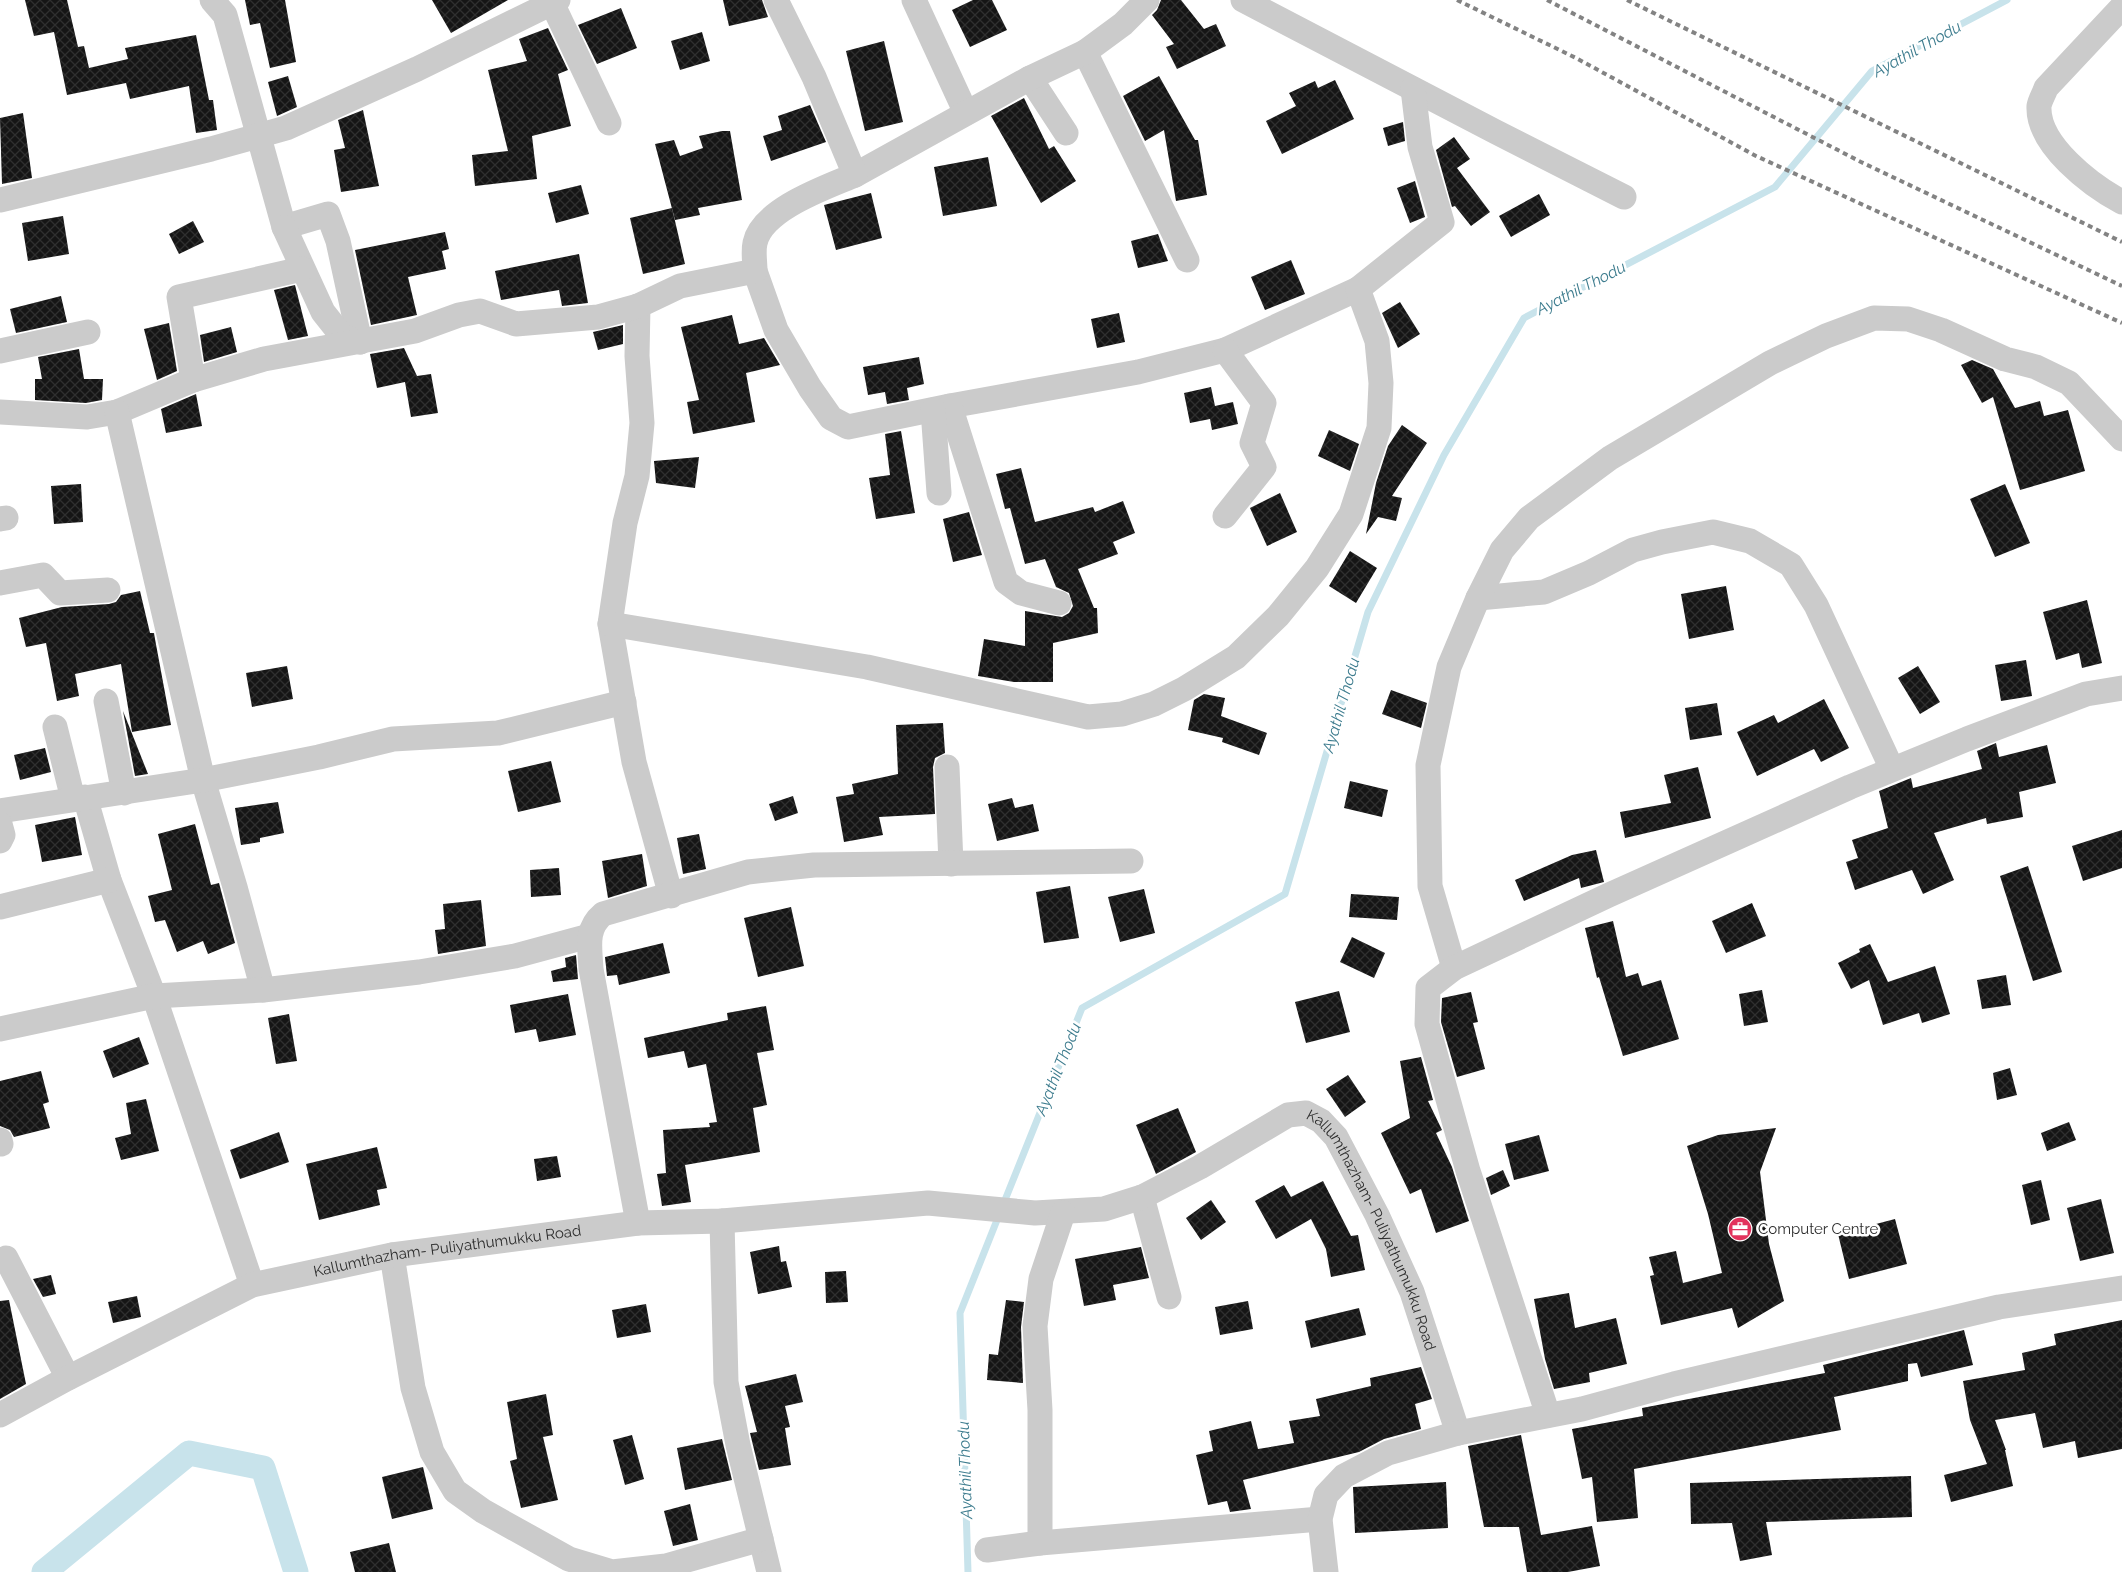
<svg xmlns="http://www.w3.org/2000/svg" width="2122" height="1572" viewBox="0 0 2122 1572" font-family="Raleway,sans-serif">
<defs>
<pattern id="building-cross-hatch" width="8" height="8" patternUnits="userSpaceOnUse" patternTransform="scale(1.25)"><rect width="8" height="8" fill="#151515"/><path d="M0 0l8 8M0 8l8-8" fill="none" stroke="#2f2f2f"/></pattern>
</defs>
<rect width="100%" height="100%" fill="#fff"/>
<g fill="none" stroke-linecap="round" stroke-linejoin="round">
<g stroke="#c8e3eb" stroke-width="7">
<path d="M1003,1205L1082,1008L1285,894L1368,612L1444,455L1524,318L1775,187L1872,71L2007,0"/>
<path d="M968,1572L960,1313L999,1215"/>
</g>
<path stroke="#c8e3eb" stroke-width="25" d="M44,1572L189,1453L263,1468L296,1572"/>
</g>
<g fill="url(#building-cross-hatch)">
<path d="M25,0H67L78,47L84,46L89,68L128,59L125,48L196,35L209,100H213L217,130L196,133L189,86L130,99L126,83L67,95L54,32L34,36Z"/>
<path d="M245,0H285L296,62L270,68L260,23L250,25Z"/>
<path d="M432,0H508L451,33Z"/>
<path d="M723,0H762L768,17L729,26Z"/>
<path d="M973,0H992L1007,30L970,47L952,10Z"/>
<path d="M1161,0H1181L1204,29L1216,24L1226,46L1177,69L1166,47L1174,44L1152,15L1157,10Z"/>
<path d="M621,8L637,48L597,64L578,25Z"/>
<path d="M548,28L568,70L558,74L571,126L532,136L537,179L475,186L472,155L508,151L488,70L527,61L519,39Z"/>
<path d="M702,32L710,61L680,70L671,41Z"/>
<path d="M884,41L903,122L865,131L846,51Z"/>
<path d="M288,76L297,107L277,116L268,82Z"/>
<path d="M1159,76L1195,140H1198L1207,195L1176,201L1164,130L1145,141L1123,96Z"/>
<path d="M1335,80L1354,119L1282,154L1266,121L1296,106L1289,93L1315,81L1318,88Z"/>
<path d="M1024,98L1049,149L1054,146L1076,181L1041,203L991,116Z"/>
<path d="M810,105L826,142L771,161L763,136L782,130L778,116Z"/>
<path d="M363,110L379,186L341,192L334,150L345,148L338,120Z"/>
<path d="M23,113L32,178L2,184L0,118Z"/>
<path d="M1403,122L1405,141L1388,146L1383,128Z"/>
<path d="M722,131H730L742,200L698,208L700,215L675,220L655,144L674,140L680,156L703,148L699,136Z"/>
<path d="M1454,137L1470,159L1457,168L1490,212L1471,226L1455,206L1452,207L1436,150Z"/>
<path d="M988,157L997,206L943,216L934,167Z"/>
<path d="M1415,181L1425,217L1410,223L1397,188Z"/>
<path d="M581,185L589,214L556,223L548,193Z"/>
<path d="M871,193L882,238L836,250L824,205Z"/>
<path d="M1539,194L1550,215L1511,237L1499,216Z"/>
<path d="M672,208L685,264L643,274L630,218Z"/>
<path d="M63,216L69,254L28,261L22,223Z"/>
<path d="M193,221L204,242L179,254L169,234Z"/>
<path d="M445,232L449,249L442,251L446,269L408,277L417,315L371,325L355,250Z"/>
<path d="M1158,234L1168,261L1138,268L1131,241Z"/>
<path d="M579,254L588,303L562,306L559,290L501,300L495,271Z"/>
<path d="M1291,260L1305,294L1265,310L1251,277Z"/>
<path d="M295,285L308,336L288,340L274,290Z"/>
<path d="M61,296L67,322L16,333L10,309Z"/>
<path d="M1400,302L1420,334L1398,348L1382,313Z"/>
<path d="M1119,313L1125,342L1097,348L1091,319Z"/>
<path d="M732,315L739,344L764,338L780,365L746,373L755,422L693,434L687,402L699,400L681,327Z"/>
<path d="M169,323L177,371L157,380L144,329Z"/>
<path d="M623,325V344L598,350L593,332Z"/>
<path d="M231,327L237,352L204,362L200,335Z"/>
<path d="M404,348L417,376L431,374L438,413L411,417L405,382L377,388L370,354Z"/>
<path d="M79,349L84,379H103L102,400L86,403L35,400V379H42L38,357Z"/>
<path d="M919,357L924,384L907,388L909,400L887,404L885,392L868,395L863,367Z"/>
<path d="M1972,360L1993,369L2015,408L2040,401L2044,416L2068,410L2085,471L2020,490L1993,397L1982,403L1961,365Z"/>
<path d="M1211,387L1215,406L1233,402L1238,424L1212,430L1210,419L1190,423L1184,393Z"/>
<path d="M196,394L202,426L166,433L161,409Z"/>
<path d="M1402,425L1427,443L1392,496L1402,498L1396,521L1378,517L1366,534L1376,483L1388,446Z"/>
<path d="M1329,430L1359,444L1350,471L1318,456Z"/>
<path d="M901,431L915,513L876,519L869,478L890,475L885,434Z"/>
<path d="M699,457L695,488L656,483L654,461Z"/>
<path d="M1021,468L1035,522L1093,507L1095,512L1123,501L1135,533L1113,542L1118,554L1078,569L1094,608H1097L1098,633L1053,643V682H1014L978,676L984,639L1025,646V611L1062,617L1069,613L1073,606L1069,593L1056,587L1045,559L1025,564L1010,508L1005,509L996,474Z"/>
<path d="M81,484L83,522L54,524L51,486Z"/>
<path d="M2005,484L2030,543L1995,557L1970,499Z"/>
<path d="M1280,493L1297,532L1267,546L1250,508Z"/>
<path d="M969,512L982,555L953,562L943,519Z"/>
<path d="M1350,551L1377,568L1356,603L1329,586Z"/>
<path d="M1726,586L1734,630L1689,639L1681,594Z"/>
<path d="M140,591L150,633H154L155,639L171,725L132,732L121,664L75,674L79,696L57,701L46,643L26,647L19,618L62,607L109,604L116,602L121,595Z"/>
<path d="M2087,600L2102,663L2082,668L2079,653L2056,660L2043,612Z"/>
<path d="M2026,660L2032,696L2001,701L1995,665Z"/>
<path d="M287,666L293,699L252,707L246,673Z"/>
<path d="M1918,666L1940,702L1920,714L1898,678Z"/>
<path d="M1391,690L1427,703L1421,728L1382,714Z"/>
<path d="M1204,694L1225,698L1221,716L1267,733L1259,755L1222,742L1223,738L1188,730L1194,700Z"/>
<path d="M1824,699L1849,748L1821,762L1814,749L1757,776L1737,732L1774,715L1778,723Z"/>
<path d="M1717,703L1722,735L1690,740L1685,708Z"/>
<path d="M123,711L148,774L135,776Z"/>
<path d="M943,723L945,753L935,758L933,767L935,814L879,817L883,835L844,842L836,797L854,794L852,784L898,774L896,725Z"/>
<path d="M1996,743L1999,757L2047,745L2056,783L2019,792L2023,817L1987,824L1986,818L1934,833L1954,880L1923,894L1912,870L1855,890L1846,862L1858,858L1852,840L1888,828L1879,791L1911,778L1913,788L1982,769L1977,751Z"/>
<path d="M45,748L51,772L20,780L14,755Z"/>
<path d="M551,761L561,802L518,812L508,771Z"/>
<path d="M1698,767L1711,818L1625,838L1620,812L1671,803L1664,775Z"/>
<path d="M1350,781L1388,790L1382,817L1344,808Z"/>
<path d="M793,796L798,813L775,821L769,804Z"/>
<path d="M1012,798L1015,808L1033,804L1039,831L997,841L988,804Z"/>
<path d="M278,802L284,833L260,838V842L241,845L235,808Z"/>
<path d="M75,817L82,855L42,862L35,825Z"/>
<path d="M195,824L211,885L219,883L235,943L208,954L203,941L177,952L165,920L155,922L148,896L172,890L158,834Z"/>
<path d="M2122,830V868L2083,881L2072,846Z"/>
<path d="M699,834L706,869L683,874L677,838Z"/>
<path d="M1596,850L1604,882L1581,888L1579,878L1524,901L1515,880L1572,855Z"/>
<path d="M642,854L647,886L608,898L602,861Z"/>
<path d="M2028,866L2062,972L2033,981L2000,876Z"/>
<path d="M559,868L561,895L531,897L530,870Z"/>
<path d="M1070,886L1079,938L1044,943L1036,892Z"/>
<path d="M1144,889L1155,933L1120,942L1108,897Z"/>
<path d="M1351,894L1399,897L1397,920L1349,917Z"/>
<path d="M481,900L486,946L438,954L435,930L445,929L443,904Z"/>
<path d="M1752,903L1766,936L1726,953L1712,921Z"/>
<path d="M791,907L804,966L758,977L744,918Z"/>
<path d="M1613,921L1626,977L1638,973L1642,986L1661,980L1679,1039L1623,1056L1599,977L1597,978L1585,928Z"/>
<path d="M1352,937L1385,953L1374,978L1340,962Z"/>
<path d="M663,943L670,973L619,985L617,975L607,976L605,957Z"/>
<path d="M1870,944L1888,982L1935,966L1950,1014L1922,1023L1919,1013L1883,1025L1869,980L1851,989L1838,963L1860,952L1859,949Z"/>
<path d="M576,955L578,979L553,982L551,971L566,967L565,958Z"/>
<path d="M2006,975L2011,1005L1982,1009L1977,980Z"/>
<path d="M1762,990L1768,1022L1744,1026L1739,994Z"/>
<path d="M1339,991L1350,1032L1306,1043L1295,1002Z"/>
<path d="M1471,992L1478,1022L1473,1023L1485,1069L1457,1077L1441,1022L1442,998Z"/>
<path d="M568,994L576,1035L539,1042L536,1029L515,1033L510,1005Z"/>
<path d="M766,1006L774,1050L757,1053L767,1105L753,1108L760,1152L685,1165L691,1202L662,1206L657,1174L666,1173L663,1130L710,1127L709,1123L717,1122L706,1064L688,1068L684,1051L648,1058L644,1038L728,1020L727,1013Z"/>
<path d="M289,1014L297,1061L276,1064L268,1018Z"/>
<path d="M139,1037L149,1064L113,1078L103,1051Z"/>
<path d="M1421,1057L1433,1100L1428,1101L1442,1130L1436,1133L1452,1167L1469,1221L1436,1233L1421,1189L1410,1194L1381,1133L1410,1118L1400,1061Z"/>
<path d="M2010,1068L2017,1095L1997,1100L1993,1073Z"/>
<path d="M41,1071L49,1102L43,1104L50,1128L14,1137L10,1130L0,1126V1081Z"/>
<path d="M1348,1075L1366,1102L1345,1117L1326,1089Z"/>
<path d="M146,1099L159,1151L121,1160L115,1138L131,1134L126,1103Z"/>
<path d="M1178,1108L1196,1152L1156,1174L1136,1125Z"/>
<path d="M2069,1122L2076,1140L2047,1151L2041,1133Z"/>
<path d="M1776,1128L1760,1172L1769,1244L1784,1301L1738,1328L1732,1308L1661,1325L1650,1276L1654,1275L1649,1257L1676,1251L1683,1283L1722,1273L1708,1214L1687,1146L1718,1135Z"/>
<path d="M279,1132L289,1162L240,1179L230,1150Z"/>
<path d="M1539,1135L1549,1171L1514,1180L1505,1144Z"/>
<path d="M377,1147L387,1188L377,1190L380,1205L319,1220L306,1164Z"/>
<path d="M557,1156L561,1177L537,1181L534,1159Z"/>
<path d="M1503,1170L1510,1186L1491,1195L1486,1178Z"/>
<path d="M2041,1180L2050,1220L2031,1225L2022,1185Z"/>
<path d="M1323,1181L1351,1236L1358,1235L1365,1270L1331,1277L1326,1249L1311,1219L1276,1239L1255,1201L1284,1185L1291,1197Z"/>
<path d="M2101,1199L2114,1253L2080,1261L2067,1208Z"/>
<path d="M1211,1200L1226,1222L1201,1240L1186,1218Z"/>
<path d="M1895,1219L1907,1264L1849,1279L1838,1234Z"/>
<path d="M779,1246L781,1262L786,1261L792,1287L758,1294L750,1252Z"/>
<path d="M1141,1247L1149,1278L1113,1285L1116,1300L1084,1306L1075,1259Z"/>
<path d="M846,1271L848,1302L826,1303L825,1272Z"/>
<path d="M51,1275L56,1294L43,1297L33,1279Z"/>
<path d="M1569,1293L1575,1328L1616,1318L1627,1364L1589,1373L1590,1382L1554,1389L1545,1359L1534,1299Z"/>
<path d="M137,1296L141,1317L113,1323L108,1302Z"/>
<path d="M9,1300L26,1384L0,1399V1301Z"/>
<path d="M1006,1300L1024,1302L1021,1327L1023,1383L987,1380L989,1354L998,1355Z"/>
<path d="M1248,1301L1253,1329L1220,1335L1215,1307Z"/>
<path d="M646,1304L651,1332L617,1338L612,1310Z"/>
<path d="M1359,1308L1366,1335L1311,1348L1305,1321Z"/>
<path d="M2122,1320V1449L2078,1458L2075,1441L2043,1448L2035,1413L1995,1420L2006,1450H2005L2013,1486L1951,1502L1944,1475L1987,1464L1970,1420L1963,1381L2025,1370L2022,1353L2056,1345L2054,1334Z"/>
<path d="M1964,1330L1973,1365L1921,1377L1917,1363L1908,1364V1381L1834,1397L1841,1430L1634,1469L1638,1518L1597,1522L1592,1477L1582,1479L1572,1429L1643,1416L1642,1408L1825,1373L1823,1365Z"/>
<path d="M1421,1367L1432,1399L1415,1404L1421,1429L1384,1439L1359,1452L1243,1480L1251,1509L1230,1512L1227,1501L1208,1505L1196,1455L1213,1451L1209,1431L1251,1421L1258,1449L1294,1443L1289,1421L1320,1416L1316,1399L1371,1386L1370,1378Z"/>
<path d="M796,1374L803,1402L785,1406L790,1427L785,1428L791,1465L759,1470L750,1433L757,1432L745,1386Z"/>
<path d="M546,1394L553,1435L543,1437L558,1500L521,1508L510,1461L517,1459L507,1402Z"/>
<path d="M632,1435L644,1479L625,1485L613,1440Z"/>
<path d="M1521,1435L1541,1535L1592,1526L1600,1566L1568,1572H1527L1519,1527H1484L1468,1446Z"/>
<path d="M722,1439L732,1480L685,1490L677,1448Z"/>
<path d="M423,1467L433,1509L392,1519L382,1477Z"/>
<path d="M1911,1476L1912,1517L1766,1522L1772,1555L1740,1561L1732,1523L1691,1524L1690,1483Z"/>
<path d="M1446,1482L1448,1528L1355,1533L1353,1487Z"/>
<path d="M690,1504L698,1540L673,1546L664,1511Z"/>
<path d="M389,1543L396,1572H355L350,1552Z"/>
</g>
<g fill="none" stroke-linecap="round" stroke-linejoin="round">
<g stroke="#cbcbcb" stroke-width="25">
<path d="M212,0L225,15L284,227L328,214L338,241L360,342"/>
<path d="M914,0L966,113"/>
<path d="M1243,0L1496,132L1624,197"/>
<path d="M552,3L609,123"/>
<path d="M2122,7L2046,88C2044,94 2040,100 2039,106C2037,145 2092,186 2122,202"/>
<path d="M1085,52L1187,260"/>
<path d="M1030,78L1066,133"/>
<path d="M855,175L1030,78L1085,52L1123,24L1147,0"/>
<path d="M0,200L211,149L286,128L417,69L558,0"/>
<path d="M284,227L323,312L342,336L360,342"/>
<path d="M755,271L776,330L810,388L831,418L848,427L950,406L1138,372L1225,350L1358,289"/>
<path d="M638,306L637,356L642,423L637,476L625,523L610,624L634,762L671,896"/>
<path d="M0,351L88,332"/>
<path d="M193,380L179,297L302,269"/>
<path d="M950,406L1006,582L1021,593L1059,603"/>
<path d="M933,410L939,493"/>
<path d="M0,412L87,417L117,412L193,380L264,359L415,331L459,315L480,311L516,324L598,317L638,306L680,286L755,271C755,262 753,252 755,243C762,209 827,187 855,175L814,77L776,0"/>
<path d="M117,412L203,780L235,887L263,990"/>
<path d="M1225,516L1264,467L1252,443L1264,403L1225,350"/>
<path d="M0,519L6,518"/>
<path d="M0,583L43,575L60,593L108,590"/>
<path d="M1478,598L1544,592L1589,573L1633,550L1662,542L1713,532L1750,541L1791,565L1816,605L1892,769"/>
<path d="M610,624L867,667L1088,717L1122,714L1154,704L1184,689L1236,657L1278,616L1317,568L1351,514L1379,428L1381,383L1377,341L1358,289L1442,222L1420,147L1413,89"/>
<path d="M106,701L124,793"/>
<path d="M55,727L73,799"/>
<path d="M947,767L951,864"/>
<path d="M85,797L109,880L154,996L252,1285"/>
<path d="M0,811L203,780L319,757L393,739L498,733L624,702"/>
<path d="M0,824L3,835L0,841"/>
<path d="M0,907L109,880"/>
<path d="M1454,968L1430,886L1428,765L1449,667L1478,598L1502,550L1529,518L1610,458L1770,363L1826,336L1874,318L1908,319L1941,330L2005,359L2036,367L2069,383L2122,439"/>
<path d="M0,1029L154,996L263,990L419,972L515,956L589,936"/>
<path d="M0,1140L1,1144"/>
<path d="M1142,1197L1169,1297"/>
<path d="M722,1221L726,1382L738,1445L769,1572"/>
<path d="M638,1223L591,969C590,948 585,929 603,914L748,872L814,865L1131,861"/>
<path d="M392,1255L413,1388L432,1452L455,1491L483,1511L569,1559L612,1572L666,1566L761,1539"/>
<path d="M6,1258L68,1378"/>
<path id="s1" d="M0,1415L68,1378L252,1285L392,1255L638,1223L722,1221L928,1203L1035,1213L1104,1209L1142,1197L1200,1167L1288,1115L1306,1113L1321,1121L1336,1137L1377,1215L1412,1292L1458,1433"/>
<path d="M1548,1415L1468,1171L1427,1024L1428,988L1454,968L1609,895L1850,787L1967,739L2086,694L2122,688"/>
<path d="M1040,1543V1410L1035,1326L1041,1279L1063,1213"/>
<path d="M987,1550L1040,1543L1320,1519"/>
<path d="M1326,1572L1320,1519L1326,1495L1344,1476L1388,1453L1458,1433L1582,1409L1674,1384L1999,1307L2122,1288"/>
</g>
<g stroke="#838383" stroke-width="4" stroke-dasharray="5 4" stroke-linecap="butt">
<path d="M1457,0L1576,58L1756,156L2122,323"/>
<path d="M1547,0L1861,162L2122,286"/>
<path d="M1627,0L2122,242"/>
</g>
</g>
<defs>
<g id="office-disc" transform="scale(1.25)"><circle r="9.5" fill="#e2335d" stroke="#fff"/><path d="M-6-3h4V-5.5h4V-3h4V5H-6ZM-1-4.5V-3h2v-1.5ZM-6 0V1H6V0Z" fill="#fff"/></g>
</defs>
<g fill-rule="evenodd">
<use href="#office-disc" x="1740" y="1229"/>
</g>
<g text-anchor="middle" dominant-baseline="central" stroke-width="5" stroke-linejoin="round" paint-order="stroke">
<g font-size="15" fill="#2e2e2e" stroke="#fff" text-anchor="start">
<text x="1758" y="1229">Computer Centre</text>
</g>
<g font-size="15" fill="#2e2e2e" stroke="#fff">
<text stroke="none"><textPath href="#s1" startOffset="1505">Kallumthazham- Puliyathumukku Road</textPath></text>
<text stroke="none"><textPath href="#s1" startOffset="482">Kallumthazham- Puliyathumukku Road</textPath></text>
</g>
<g font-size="16" font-style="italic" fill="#3d7c8e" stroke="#fff">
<text transform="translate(1917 49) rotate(-29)">Ayathil Thodu</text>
<text transform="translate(1581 288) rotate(-27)">Ayathil Thodu</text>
<text transform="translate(1341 705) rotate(-74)">Ayathil Thodu</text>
<text transform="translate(1058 1069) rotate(-68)">Ayathil Thodu</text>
<text transform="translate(965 1470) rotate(-92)">Ayathil Thodu</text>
</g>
</g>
</svg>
